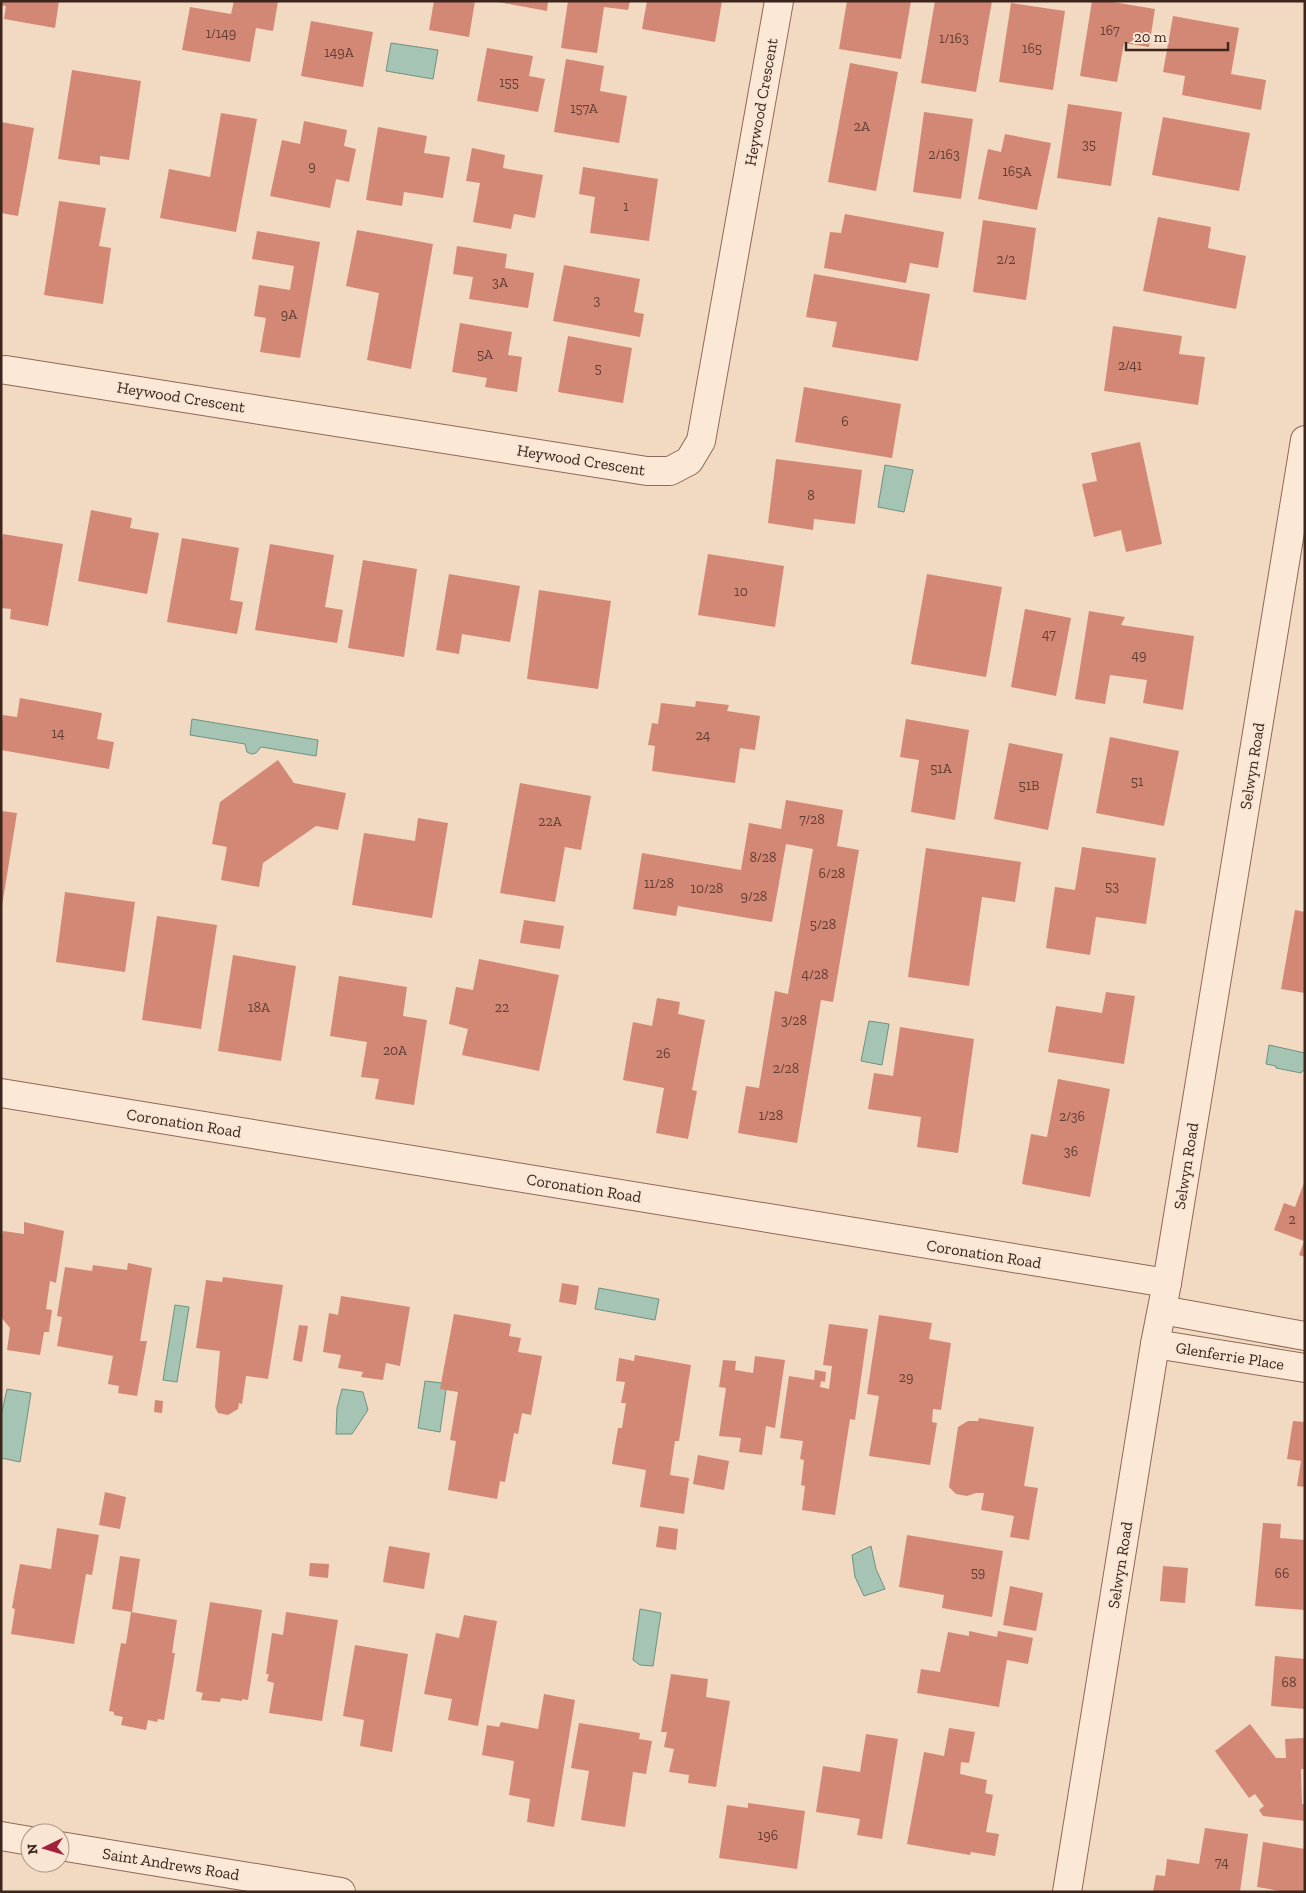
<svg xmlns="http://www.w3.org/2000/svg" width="1306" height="1893" viewBox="0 0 1306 1893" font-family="'Zilla Slab',serif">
<rect width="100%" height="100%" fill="#f2d9c2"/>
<g fill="#a5c4b4" stroke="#6b9380">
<path d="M391,43L438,50L433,79L386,71Z"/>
<path d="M885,465L913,470L904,512L878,507Z"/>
<path d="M192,719L318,740L316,756L261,747L256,753L251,754L247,752L245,744L190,735Z"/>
<path d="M869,1021L889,1024L882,1065L861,1061Z"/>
<path d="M1269,1045L1305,1053V1071H1302L1301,1073L1276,1068V1066L1266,1064Z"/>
<path d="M599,1288L659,1299L655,1320L595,1309Z"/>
<path d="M175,1305L189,1307L177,1382L163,1380Z"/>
<path d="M425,1381L442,1383L446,1390L440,1432L418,1428Z"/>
<path d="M7,1389L31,1393L20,1462L1,1458V1416Z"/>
<path d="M342,1389L363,1392L368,1410L352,1434H336L337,1408Z"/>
<path d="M871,1546L876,1569L885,1589L864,1596L855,1577L852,1555Z"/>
<path d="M640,1609L661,1613L653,1666L640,1665L633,1660Z"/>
</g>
<g fill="#d38875">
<path d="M1,1H59L55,28L4,19L6,6L1,5Z"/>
<path d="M234,1H278L273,31L256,28L250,62L182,50L190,7L231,14Z"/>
<path d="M434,1H475L469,37L429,30Z"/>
<path d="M493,1H548L547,11Z"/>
<path d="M568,1H630L628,10L604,7L597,53L561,48Z"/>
<path d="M647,1H722L715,42L642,29Z"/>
<path d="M847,1H911L901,59L839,49Z"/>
<path d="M935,1H992L976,92L921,83Z"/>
<path d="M1092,1H1107L1155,9L1149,47L1124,43L1117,82L1080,76Z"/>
<path d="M1011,3L1065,11L1053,90L999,82Z"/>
<path d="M1173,16L1239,28L1231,74L1266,80L1261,110L1182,95L1185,76L1163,72Z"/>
<path d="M311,21L373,32L363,87L301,76Z"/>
<path d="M487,48L533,56L529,76L545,79L538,112L477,101Z"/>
<path d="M566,59L604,66L600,91L627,96L619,143L554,132Z"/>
<path d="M850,63L898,72L876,191L828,182Z"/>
<path d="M72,70L141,81L129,160L100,156V165L58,159Z"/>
<path d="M1068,104L1122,112L1111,186L1057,178Z"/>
<path d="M924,112L973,119L961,199L913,192Z"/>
<path d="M221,113L257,119L236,232L160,218L169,169L210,177Z"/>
<path d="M1163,117L1250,133L1239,191L1152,175Z"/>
<path d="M304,121L347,130L344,146L356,149L349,182L336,179L330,208L270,196L282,140L300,144Z"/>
<path d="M1,122L34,128L18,216L1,213Z"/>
<path d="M378,127L427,136L424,153L450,157L443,198L404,192L402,206L366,200Z"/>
<path d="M1005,134L1051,143L1037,210L978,199L988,149L1001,152Z"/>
<path d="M472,148L505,155L503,168L543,175L535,218L514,214L511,229L473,222L480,183L466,181Z"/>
<path d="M583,167L658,179L649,241L590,233L595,197L579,194Z"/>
<path d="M59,201L106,208L99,246L111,248L103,304L44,295Z"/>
<path d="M845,214L944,232L938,268L910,263L906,283L824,268L830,232L841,233Z"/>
<path d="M1158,217L1211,227L1208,248L1246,256L1236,309L1143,291Z"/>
<path d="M983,220L1036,228L1026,300L973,292Z"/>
<path d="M357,230L433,244L411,369L367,360L379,293L346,286Z"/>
<path d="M257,231L320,242L300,358L260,352L266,318L254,316L259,285L290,290L294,266L252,259Z"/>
<path d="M457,246L507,254L505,268L534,273L528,308L469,299L473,277L453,274Z"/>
<path d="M564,265L640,279L634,312L644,314L640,337L553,321Z"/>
<path d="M814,274L930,294L918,361L832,347L837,322L806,317Z"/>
<path d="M460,323L512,332L508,355L522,357L517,392L485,387L487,378L452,372Z"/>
<path d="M1113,326L1182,336L1179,354L1205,357L1198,405L1104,391Z"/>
<path d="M568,336L632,348L623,403L558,392Z"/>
<path d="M804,387L901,404L892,458L795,442Z"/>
<path d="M1140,442L1162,544L1126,552L1121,530L1094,537L1082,484L1097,481L1091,453Z"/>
<path d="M776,459L862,470L855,524L814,519L813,530L768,523Z"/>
<path d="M91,510L132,518L130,528L159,533L147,594L78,581Z"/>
<path d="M3,534L63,544L48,626L10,619L11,609L1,608V542Z"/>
<path d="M182,538L239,548L230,600L243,602L237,634L167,622Z"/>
<path d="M270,544L334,555L325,607L343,610L337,643L255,630Z"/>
<path d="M708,554L784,566L775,627L698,615Z"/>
<path d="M363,560L417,569L404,657L348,648Z"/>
<path d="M449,574L520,586L510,642L462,634L459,654L436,650Z"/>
<path d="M927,574L1002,587L986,677L911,664Z"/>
<path d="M539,590L611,601L598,689L527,679Z"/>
<path d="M1025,609L1071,618L1056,696L1011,687Z"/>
<path d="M1089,611L1125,617L1121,625L1194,636L1183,710L1143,703L1147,680L1110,675L1105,704L1075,699Z"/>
<path d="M20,698L102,713L97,739L114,742L109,769L1,750V725L3,715L17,717Z"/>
<path d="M696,701L729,705L727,711L760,716L755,750L740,748L735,783L652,771L655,746L648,745L652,723L658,724L661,703L695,707Z"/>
<path d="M906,719L969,730L955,820L911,812L919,760L900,757Z"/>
<path d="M1110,737L1179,751L1164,826L1096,813Z"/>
<path d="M1009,743L1063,754L1048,830L994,819Z"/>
<path d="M278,760L294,783L346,793L338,830L316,826L263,863L259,887L221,880L227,847L212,844L220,802Z"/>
<path d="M520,783L591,796L581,850L565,847L555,902L500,893Z"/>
<path d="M786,800L843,810L837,846L859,850L833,1002L821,1000L797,1143L738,1133L746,1086L759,1088L775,991L788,994L813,849L786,844L772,922L678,906L676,916L633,909L642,853L741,870L749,823L781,829Z"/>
<path d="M1,811L17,813L2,906H1Z"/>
<path d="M418,818L448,823L432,918L352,905L364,833L415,841Z"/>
<path d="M1082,847L1156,858L1146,924L1096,917L1090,955L1046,948L1055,887L1075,890Z"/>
<path d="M926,848L1021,862L1015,902L982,897L969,986L908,977Z"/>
<path d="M65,892L135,902L125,972L56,962Z"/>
<path d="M1295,910L1305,912V993L1281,989Z"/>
<path d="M157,916L217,925L201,1029L142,1020Z"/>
<path d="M524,920L564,926L560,949L520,943Z"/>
<path d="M233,955L296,966L281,1061L218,1051Z"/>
<path d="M479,959L559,975L539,1071L462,1055L468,1029L449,1024L456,987L473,990Z"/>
<path d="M339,976L407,987L403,1016L427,1020L414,1105L375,1099L379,1079L361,1077L367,1042L330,1036Z"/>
<path d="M1106,992L1135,996L1124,1064L1048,1052L1056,1006L1102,1013Z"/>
<path d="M657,998L680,1002L678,1014L705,1020L692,1090L697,1091L688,1139L656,1133L664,1088L623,1080L633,1022L652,1026Z"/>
<path d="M900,1027L974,1039L958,1153L917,1147L921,1117L868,1109L874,1073L893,1076Z"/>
<path d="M1058,1079L1110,1089L1090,1197L1022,1184L1031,1134L1047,1137Z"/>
<path d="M1305,1180V1257L1299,1255L1304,1241L1274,1230L1284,1203L1295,1207Z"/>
<path d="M24,1222L64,1231L56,1283L50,1281L46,1309L52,1310L49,1332H44L40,1355L7,1350L10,1328L1,1317V1241L3,1231L24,1234Z"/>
<path d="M128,1263L152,1268L140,1341H147L137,1396L118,1393L119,1386L108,1384L113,1356L57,1346L62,1317L57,1316L65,1267L92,1271L93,1265L127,1270Z"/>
<path d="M223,1277L283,1285L268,1379L246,1376L242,1404L239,1403L238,1409L228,1415L218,1413L215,1407L220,1351L196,1348L206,1280L222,1282Z"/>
<path d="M562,1283L579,1286L576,1305L559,1302Z"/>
<path d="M341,1296L410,1307L400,1366L386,1363L383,1380L361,1377L363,1372L338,1368L341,1355L323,1352L329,1313L338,1315Z"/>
<path d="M454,1314L511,1324L509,1336L521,1338L518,1352L542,1356L531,1415L522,1413L518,1434L514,1433L505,1482L500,1481L497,1499L448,1490L456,1441L450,1440L458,1392L440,1389Z"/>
<path d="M879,1315L932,1323L929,1339L951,1343L941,1410L933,1409L932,1422L937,1423L930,1465L869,1456L879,1396L867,1394Z"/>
<path d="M829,1324L868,1329L855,1420L850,1419L835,1515L802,1510L805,1486L801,1485L804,1460L800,1459L803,1441L780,1438L789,1376L814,1380L815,1370L826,1372L825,1382L821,1381L820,1387L829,1389L832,1366L823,1365Z"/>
<path d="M299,1325L308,1326L302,1362L293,1360Z"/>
<path d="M635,1355L691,1365L679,1441H675L670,1475L689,1478L684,1514L640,1507L646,1470L612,1464L618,1428H622L626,1403H621L625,1382L616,1381L619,1358L634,1361Z"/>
<path d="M755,1356L785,1360L775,1428L766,1426L762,1455L739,1452L741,1438L719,1436L726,1388L719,1387L723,1360L736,1361L735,1370L753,1373Z"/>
<path d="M155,1400L163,1401L162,1413L154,1412Z"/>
<path d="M979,1418L1034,1427L1024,1486L1038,1488L1029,1540L1010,1537L1014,1516L981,1510L984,1493H976L967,1496L956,1494L949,1487L958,1427L968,1421H978Z"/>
<path d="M1293,1421L1305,1422V1487L1297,1486L1301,1461L1287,1459Z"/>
<path d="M698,1455L729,1461L724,1490L693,1484Z"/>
<path d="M105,1492L126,1497L120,1529L99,1525Z"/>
<path d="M1263,1523L1281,1524L1280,1538L1305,1540V1610L1255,1606Z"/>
<path d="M659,1526L678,1529L676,1550L656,1547Z"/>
<path d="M57,1528L99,1535L92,1575L86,1574L74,1644L11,1634L15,1609L12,1608L20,1564L51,1569Z"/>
<path d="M907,1535L1003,1551L992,1617L942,1608L944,1595L899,1587Z"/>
<path d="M389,1546L430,1553L424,1589L383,1582Z"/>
<path d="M120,1556L140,1559L132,1612L112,1609Z"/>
<path d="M310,1563L329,1564L328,1578L309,1576Z"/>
<path d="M1163,1566L1188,1568L1185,1603L1160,1601Z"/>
<path d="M1010,1586L1043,1593L1036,1631L1003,1625Z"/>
<path d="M210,1602L262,1610L248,1700L242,1699V1701L221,1698L220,1702L201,1700L203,1693L196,1691Z"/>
<path d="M131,1612L177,1620L172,1653H175L164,1720L158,1719L157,1722L148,1720L146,1730L121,1725L123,1717L114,1715V1712L109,1711L121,1643L126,1644Z"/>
<path d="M286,1612L338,1620L322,1721L269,1713L274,1683L267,1681L269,1674H266L272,1633L283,1635Z"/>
<path d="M464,1615L497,1621L478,1726L448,1720L452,1699L424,1694L436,1633L459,1638Z"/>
<path d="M969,1631L997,1637L998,1631L1033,1638L1028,1664L1007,1660L999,1707L917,1693L921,1669L940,1672L948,1632L969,1636Z"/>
<path d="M355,1645L408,1654L392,1752L360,1746L364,1720L343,1716Z"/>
<path d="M1275,1656L1305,1659V1709L1271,1706Z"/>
<path d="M671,1674L708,1679L706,1697L730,1701L716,1787L688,1783L689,1775L669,1772L674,1749L664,1747L667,1732H661Z"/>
<path d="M544,1694L575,1700L554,1827L527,1822L530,1799L509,1795L514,1761L482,1755L487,1725L499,1727L501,1722L538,1729Z"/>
<path d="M579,1723L640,1733L639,1739L652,1741L646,1774L633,1772L625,1827L581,1820L589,1771L571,1768Z"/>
<path d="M1250,1724L1276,1758H1286L1285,1739L1305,1738V1769H1301L1302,1804H1305V1821L1263,1816L1259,1810L1264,1806L1255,1794L1249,1798L1215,1751Z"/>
<path d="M949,1728L975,1732L969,1763L961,1762L960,1774L987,1780L985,1793L993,1795L986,1832L999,1834L995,1856L971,1852L970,1855L907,1844L924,1752L944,1756Z"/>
<path d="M866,1734L898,1739L882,1839L857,1835L860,1819L816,1812L823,1766L860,1772Z"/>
<path d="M748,1803L805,1811L797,1869L719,1858L727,1805L748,1808Z"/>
<path d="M1205,1828L1248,1834L1240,1892H1153L1156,1875L1165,1876L1167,1859L1199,1864Z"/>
<path d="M1263,1842L1305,1849V1892H1286L1257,1887Z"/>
</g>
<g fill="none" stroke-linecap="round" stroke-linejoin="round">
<g stroke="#8e6957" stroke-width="30">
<g id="minor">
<path d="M6,370L647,471H670L689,461L701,441L779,1"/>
<path d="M1,1093L1167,1283"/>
<path d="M1162,1310L1305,1336"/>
<path d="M1155,1344L1305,1368"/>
</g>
</g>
<g stroke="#8e6957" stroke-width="30">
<g id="tertiary">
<path d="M1,1836L30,1841"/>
<path d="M60,1846L341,1892"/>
<path d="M1067,1892L1155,1344L1167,1283L1305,440"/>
</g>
</g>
<use href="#minor" stroke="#fce8d6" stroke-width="28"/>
<use href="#tertiary" stroke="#fce8d6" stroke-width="28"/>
</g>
<g text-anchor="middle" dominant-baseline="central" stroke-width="4" stroke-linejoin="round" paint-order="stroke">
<g font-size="14" fill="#623e33">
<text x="1110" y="30">167</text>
<text x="221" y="33">1/149</text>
<text x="954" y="38">1/163</text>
<text x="1032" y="48">165</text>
<text x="339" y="52">149A</text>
<text x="509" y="82">155</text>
<text x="584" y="108">157A</text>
<text x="862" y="126">2A</text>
<text x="1089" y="144">35</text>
<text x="944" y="154">2/163</text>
<text x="312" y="166">9</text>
<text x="1017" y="171">165A</text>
<text x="626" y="206">1</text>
<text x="1006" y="259">2/2</text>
<text x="500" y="282">3A</text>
<text x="597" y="300">3</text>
<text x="289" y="314">9A</text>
<text x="485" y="354">5A</text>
<text x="1130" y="365">2/41</text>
<text x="598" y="368">5</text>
<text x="845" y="421">6</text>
<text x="811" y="495">8</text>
<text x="741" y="591">10</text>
<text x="1049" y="634">47</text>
<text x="1139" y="655">49</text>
<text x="58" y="733">14</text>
<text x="703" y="735">24</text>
<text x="941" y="768">51A</text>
<text x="1137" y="781">51</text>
<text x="1029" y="785">51B</text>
<text x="812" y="819">7/28</text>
<text x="550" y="821">22A</text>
<text x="763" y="857">8/28</text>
<text x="832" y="873">6/28</text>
<text x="659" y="883">11/28</text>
<text x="1112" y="886">53</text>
<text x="707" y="888">10/28</text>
<text x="754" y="896">9/28</text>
<text x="823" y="924">5/28</text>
<text x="815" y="974">4/28</text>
<text x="259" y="1007">18A</text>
<text x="502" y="1007">22</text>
<text x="794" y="1020">3/28</text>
<text x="395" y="1050">20A</text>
<text x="663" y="1053">26</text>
<text x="786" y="1068">2/28</text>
<text x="771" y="1115">1/28</text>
<text x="1072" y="1116">2/36</text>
<text x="1071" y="1151">36</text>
<text x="1292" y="1219">2</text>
<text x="906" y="1377">29</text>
<text x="978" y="1572">59</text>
<text x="1282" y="1573">66</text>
<text x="1289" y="1682">68</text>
<text x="768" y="1835">196</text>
<text x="1222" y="1862">74</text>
</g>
<g font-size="16" fill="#3c251d" stroke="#f8e5d3">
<text transform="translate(761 102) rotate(-80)">Heywood Crescent</text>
<text transform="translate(181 397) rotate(9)">Heywood Crescent</text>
<text transform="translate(581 460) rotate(9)">Heywood Crescent</text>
<text transform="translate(1252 766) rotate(-81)">Selwyn Road</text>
<text transform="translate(184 1123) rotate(9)">Coronation Road</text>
<text transform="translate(1186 1166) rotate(-81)">Selwyn Road</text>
<text transform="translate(584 1188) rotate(9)">Coronation Road</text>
<text transform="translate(984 1254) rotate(9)">Coronation Road</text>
<text transform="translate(1230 1356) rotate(9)">Glenferrie Place</text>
<text transform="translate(1120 1565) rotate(-81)">Selwyn Road</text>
<text transform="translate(171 1864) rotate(9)">Saint Andrews Road</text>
</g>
</g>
<rect width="1306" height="1893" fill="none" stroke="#3c251d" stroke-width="5"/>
<g transform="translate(45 1848) rotate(265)"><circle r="24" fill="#f8e5d3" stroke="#ad988a"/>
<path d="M0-4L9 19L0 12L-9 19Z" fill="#a2223e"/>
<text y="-8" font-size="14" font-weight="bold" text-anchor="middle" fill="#3c251d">N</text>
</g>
<path d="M1126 42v8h102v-8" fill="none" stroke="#3c251d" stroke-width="2.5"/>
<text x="1134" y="42" font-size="15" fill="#3c251d" stroke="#f8e5d3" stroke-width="4" paint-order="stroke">20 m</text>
</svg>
